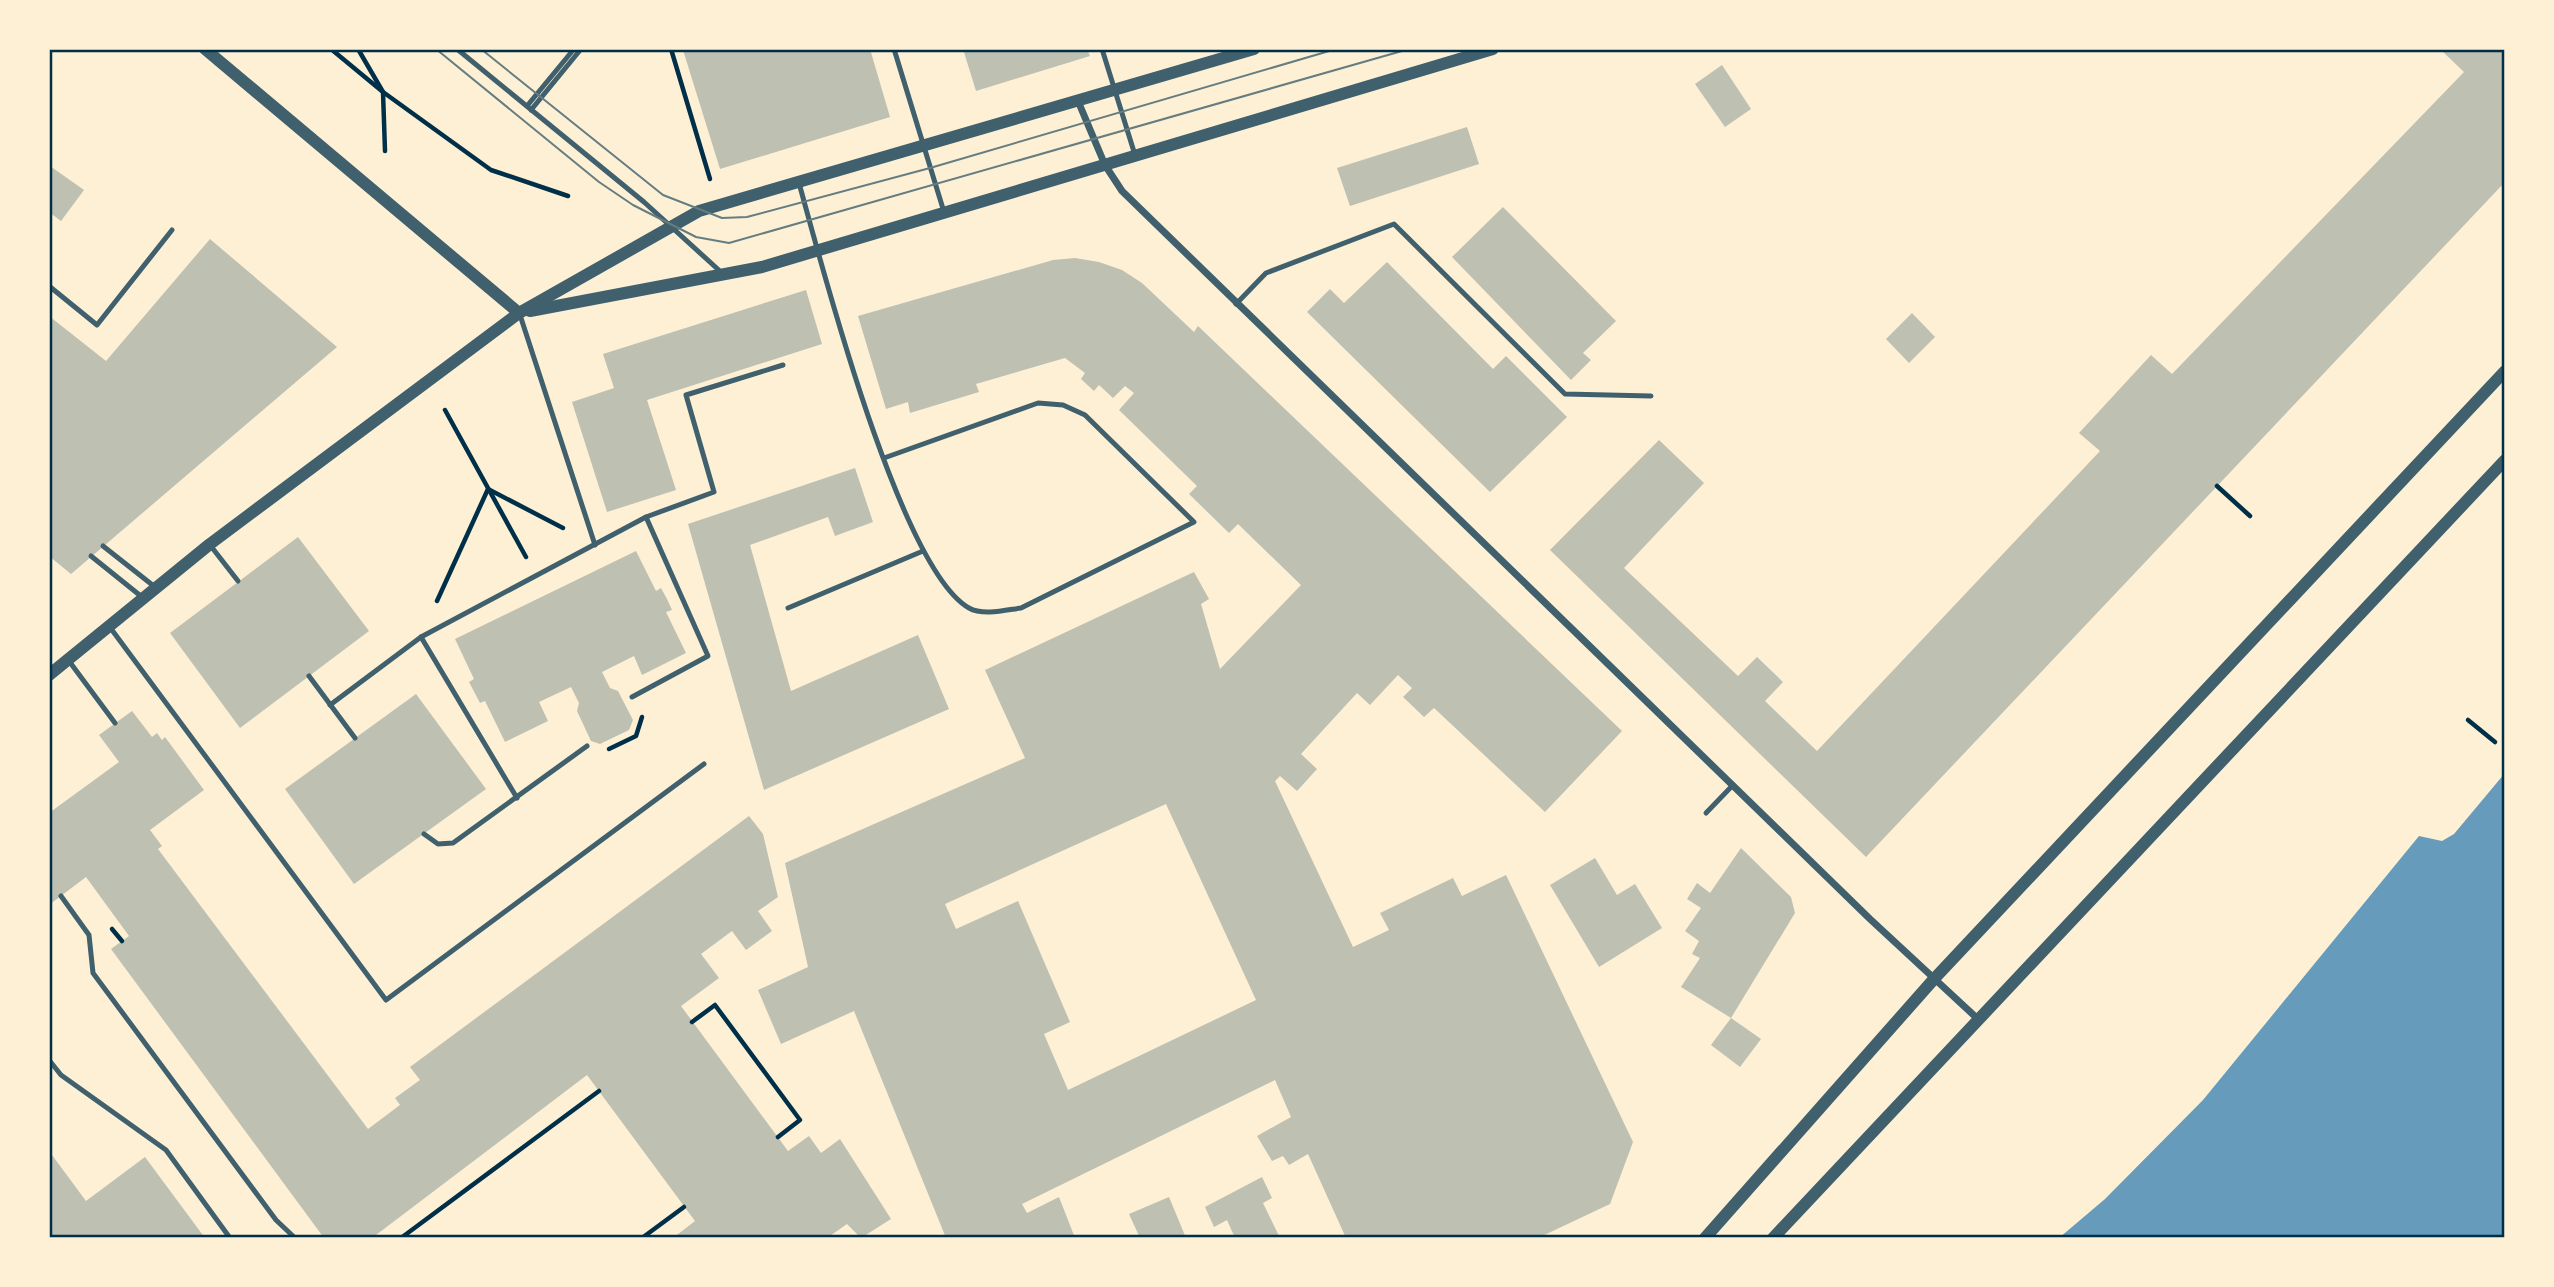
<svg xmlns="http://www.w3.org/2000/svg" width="2554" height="1287" viewBox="0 0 2554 1287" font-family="Inter,sans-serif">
<rect width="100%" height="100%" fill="#fdf0d5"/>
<path fill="#669bbc" d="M2505,773V1238H2059L2105,1199L2203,1100L2419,836L2442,841L2454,834Z"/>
<g fill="#bec0b2" fill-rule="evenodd">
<path d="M686,49H870L890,117L720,169L683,50Z"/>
<path d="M963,49H1087L1090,56L976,91Z"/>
<path d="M2444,49H2505V182L1866,857L1550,550L1659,440L1704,483L1624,568L1738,676L1757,657L1783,682L1765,701L1817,751L2100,451L2079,433L2151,355L2172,374L2464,72L2442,51Z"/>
<path d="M1722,65L1751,109L1725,127L1695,84Z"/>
<path d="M1467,127L1479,164L1350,206L1337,168Z"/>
<path d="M50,166L84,190L61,221L49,212Z"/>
<path d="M1503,207L1616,321L1583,353L1591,360L1571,380L1452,257Z"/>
<path d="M210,239L337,347L71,574L49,556V316L106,361Z"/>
<path d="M1075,258L1099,262L1122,270L1142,283L1194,332L1198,326L1622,731L1545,812L1434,708L1424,717L1403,697L1412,688L1398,675L1370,705L1357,693L1301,754L1317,769L1297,791L1280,776L1275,781L1353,947L1389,930L1380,913L1453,878L1462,896L1506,875L1633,1142L1610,1204L1538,1238H1346L1308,1154L1289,1165L1283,1156L1272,1161L1257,1136L1291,1117L1275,1080L1022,1204L1027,1213L1059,1197L1075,1238H946L854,1011L781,1044L758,990L808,967L785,863L1025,758L985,670L1194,572L1209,599L1201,604L1220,669L1301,585L1238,524L1229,533L1189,494L1197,486L1119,410L1134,393L1125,386L1113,398L1099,385L1094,391L1081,379L1085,373L1065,358L976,384L979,392L910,413L908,402L886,409L858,316L1053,260ZM1166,804L1256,1000L1068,1090L1044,1034L1070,1022L1018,901L956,929L945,904Z"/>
<path d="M1387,262L1493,369L1506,356L1567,417L1490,492L1307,312L1330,289L1344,303Z"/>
<path d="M806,290L822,344L647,400L676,490L607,512L572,402L614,388L603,354Z"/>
<path d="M1912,313L1935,337L1909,363L1886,339Z"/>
<path d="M855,468L873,522L835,536L828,517L750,545L791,691L918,635L949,709L764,790L688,524Z"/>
<path d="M298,537L369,631L240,728L170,633Z"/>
<path d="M636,551L656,591L661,588L667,599L672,610L666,612L686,653L642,675L634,656L602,672L610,688L618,691L633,720L629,730L600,744L591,741L577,711L579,703L571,687L539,702L548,721L505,742L485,701L480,703L469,682L474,679L455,639Z"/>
<path d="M416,694L486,789L354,884L285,789Z"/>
<path d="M132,711L152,737L157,733L162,740L165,737L204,790L150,830L162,846L158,849L368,1129L400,1105L395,1098L420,1080L410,1067L749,816L763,834L778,897L758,911L772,931L746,950L732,931L701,954L719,978L681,1006L788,1151L809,1136L821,1153L840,1139L891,1219L861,1238L847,1224L827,1238H673L695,1221L587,1075L372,1238H324L111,949L129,936L86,877L49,905V813L119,762L99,735Z"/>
<path d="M1741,848L1791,897L1795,913L1731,1018L1681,987L1700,958L1692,954L1699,941L1685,931L1701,908L1687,899L1697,883L1710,893Z"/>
<path d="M1595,858L1617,895L1635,884L1662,928L1599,967L1550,885Z"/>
<path d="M1731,1018L1761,1039L1740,1067L1711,1045Z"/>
<path d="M49,1151L86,1201L145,1157L205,1238H49Z"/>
<path d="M1262,1177L1272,1198L1263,1203L1280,1238H1235L1227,1220L1214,1227L1205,1207Z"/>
<path d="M1169,1197L1186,1238H1140L1129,1214Z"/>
</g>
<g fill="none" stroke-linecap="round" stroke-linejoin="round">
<g stroke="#003049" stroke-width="4.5">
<path d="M331,49L383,92L491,170L568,196"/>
<path d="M358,49L383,92L385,151"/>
<path d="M671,49L710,179"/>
<path d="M445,410L526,557"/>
<path d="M2217,486L2250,516"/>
<path d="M437,601L488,489L563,528"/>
<path d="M2468,720L2495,742"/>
<path d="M609,749L636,736L642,717"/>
<path d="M112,929L122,941"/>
<path d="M692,1022L715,1005L800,1120L778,1137"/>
<path d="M401,1238L599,1091"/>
<path d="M642,1238L684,1207"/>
</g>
<g stroke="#3f606c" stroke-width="5">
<path d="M457,49L644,202L722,273"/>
<path d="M894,49L944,212"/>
<path d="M1102,49L1135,155"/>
<path d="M527,106L574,49"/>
<path d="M531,110L581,49"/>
<path d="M799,183C822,266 900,569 969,608C983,616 1006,610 1021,608L1194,522L1085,415L1063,405L1038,403L884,458"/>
<path d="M49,286L97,325L172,230"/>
<path d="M1236,304L1266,273L1394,224L1565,394L1651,396"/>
<path d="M520,315L595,545"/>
<path d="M210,545L238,581"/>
<path d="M103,546L155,587"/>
<path d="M91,556L142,597"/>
<path d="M788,608L923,551"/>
<path d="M109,626L386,1000L704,764"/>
<path d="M421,637L517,798"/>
<path d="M69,661L115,723"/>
<path d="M309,676L355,738"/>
<path d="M632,697L708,656L646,517"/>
<path d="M330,705L421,637L646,517L714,492L686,395L783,365"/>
<path d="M1706,813L1733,785"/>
<path d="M424,834L438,844L453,843L587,746"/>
<path d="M61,896L89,935L93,973L276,1220L295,1238"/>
<path d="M49,1060L61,1075L166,1150L230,1238"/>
</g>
<path stroke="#3f606c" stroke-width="7" d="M1078,101L1105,165L1122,191L1870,919L1979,1020"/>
<g stroke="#3f606c" stroke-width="12">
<path d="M205,49L519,313"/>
<path d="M530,311L762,267L1493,49"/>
<path d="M49,675L210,544L519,313L699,211L1254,49"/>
<path d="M1705,1238L1934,979L2505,371"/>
<path d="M1773,1238L2505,460"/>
</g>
<g stroke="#657d81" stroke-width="2">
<path d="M436,49L599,182L633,205L696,237L729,243L1409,49"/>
<path d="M481,49L663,195L722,218L747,217L930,168L1336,49"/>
</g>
</g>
<rect width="2554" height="1287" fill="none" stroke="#fdf0d5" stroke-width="102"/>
<rect x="51" y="51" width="2452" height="1185" fill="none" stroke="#003049" stroke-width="2.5"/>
</svg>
